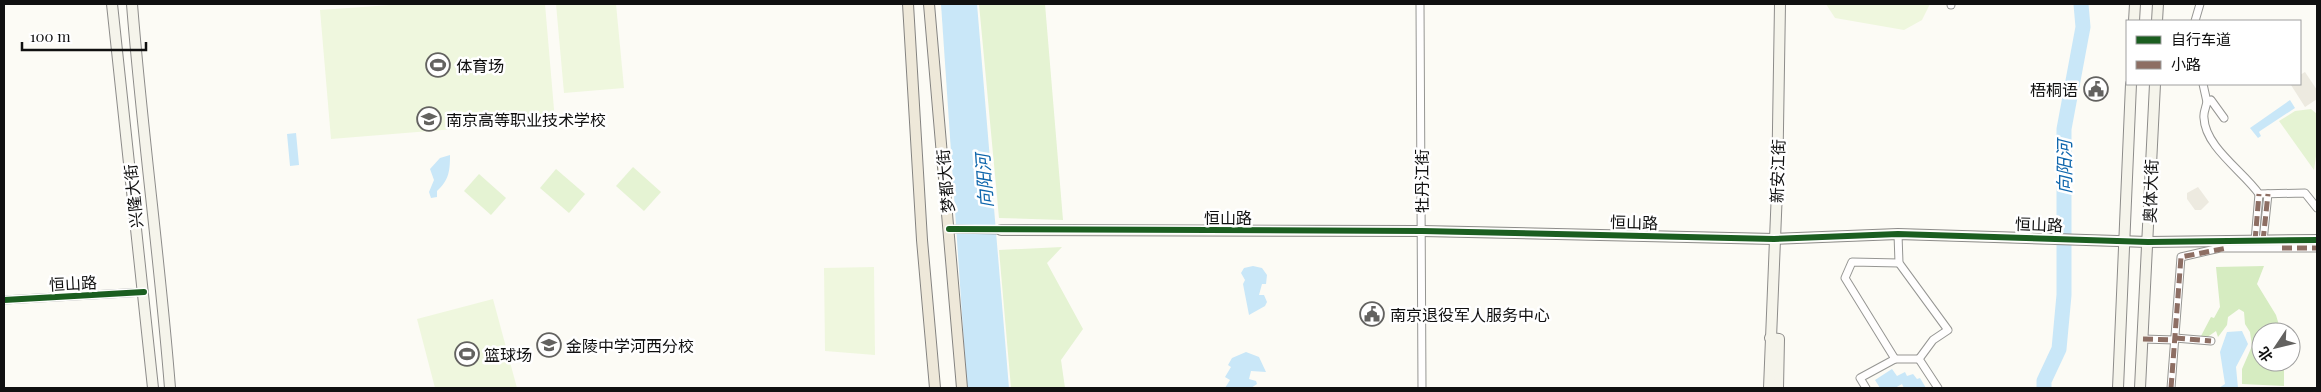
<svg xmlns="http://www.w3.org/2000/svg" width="2321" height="392" viewBox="0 0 2321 392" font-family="'Playfair Display','Noto Sans SC',serif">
<rect width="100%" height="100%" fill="#fcfbf5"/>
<g fill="#e5f3d3">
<path d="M979,4H1045L1063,220L999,218Z"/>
<path d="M2311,109L2317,114V149L2314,170L2279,121L2295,111Z"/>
<path d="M633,167L661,192L644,211L616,186Z"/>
<path d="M556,169L585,194L569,213L540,188Z"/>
<path d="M479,174L506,198L491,215L464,191Z"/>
<path d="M1062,247L1047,263L1083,329L1061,360L1065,388H1011L999,250Z"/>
</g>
<path fill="#d6ecc1" d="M2264,266L2257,284L2276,315L2281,332H2261V362H2284V386L2242,384V369L2252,346L2250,332L2245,324L2244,312L2239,309L2228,317L2227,325L2218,337L2216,331L2206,338L2201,336L2211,317L2214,318L2220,307L2216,267Z"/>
<g fill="#eff7de">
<path d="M404,4H545L555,121L331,139L320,10Z"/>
<path d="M556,4H616L624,88L564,93Z"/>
<path d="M1826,4H1930L1922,20L1904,30L1835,18Z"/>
<path d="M874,267L875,355L825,351L824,268Z"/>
<path d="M493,299L517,388H435L417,319Z"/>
</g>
<g fill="#edeae0">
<path d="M2305,72L2317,90V99L2305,107L2291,85L2287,84H2300V75Z"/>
<path d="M2198,187L2209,202L2201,210H2195L2187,199V193Z"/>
</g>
<g fill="#c9e7f8">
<path d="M941,4H977L1009,388H967Z"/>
<path d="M2290,100L2295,108L2260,131L2259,132L2261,136L2258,138L2250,128Z"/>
<path d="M296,133L299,165L290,166L287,134Z"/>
<path d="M450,155C450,171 449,180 437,191V197L431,198L429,192L434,180L430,169L440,158Z"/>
<path d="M1253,266L1262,268L1267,275L1266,284H1262L1259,295H1264L1267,302L1265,306L1249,315L1243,284L1245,280L1241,273L1244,268Z"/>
<path d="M2242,331L2248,344L2236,367L2238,388H2219L2225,384L2220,352L2227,332Z"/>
<path d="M1246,352L1259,357L1266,372L1251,371L1249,379L1256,381L1257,384L1251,388H1225L1230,380L1225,377L1231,367L1228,365L1232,358Z"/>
<path d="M1892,369L1897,376L1905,372L1907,376L1913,374L1917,379L1920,378L1926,388H1904L1902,384L1895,388H1880L1875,380Z"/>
</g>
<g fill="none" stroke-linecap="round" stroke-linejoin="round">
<path stroke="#c9e7f8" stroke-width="15" d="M2044,388V381L2059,349L2064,295V129L2083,27L2081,4"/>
<g stroke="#969693" stroke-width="9">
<g id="street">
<path d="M1420,4L1422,388"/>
<path d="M1951,4V5"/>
<path d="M2195,21L2200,4"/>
<path d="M2203,84L2207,102"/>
<path d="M2224,118L2211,100L2207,102C2206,107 2203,113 2204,118C2205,147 2244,172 2259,194L2305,193L2317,208"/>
<path d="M949,229L1001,230"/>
<path d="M1898,234L1899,263L1948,330L1933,340L1919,359L1938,388"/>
<path d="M2255,241L2259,194"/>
<path d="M2263,241L2268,194"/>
<path d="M4,300L144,292"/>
<path d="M2175,338L2211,341"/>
<path d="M2143,339L2175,340"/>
<path d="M1895,359H1919"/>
<path d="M1866,388L1860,378L1895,359L1845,278L1852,262L1899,263"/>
<path d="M2171,388L2181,257L2220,248H2317"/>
</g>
</g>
<g stroke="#8d8c8a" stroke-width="12">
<g id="secondary">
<path d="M112,4L153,388"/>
<path d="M132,4C142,132 160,260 170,388"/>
<path d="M2134,21L2135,4"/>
<path d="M2157,21L2158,4"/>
<path d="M1001,230L1422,231L1774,239L1898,234L2148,242L2317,240"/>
<path d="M1770,338L1779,339L1778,388"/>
<path d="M1769,388L1777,190L1780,4"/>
<path d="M2118,388L2131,84"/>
<path d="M2140,388L2155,84"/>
</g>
</g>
<g stroke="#848380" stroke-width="12">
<g id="primary">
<path d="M908,4L922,240L935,388"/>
<path d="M929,4L962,388"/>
</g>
</g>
<use href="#street" stroke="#fffefe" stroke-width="7"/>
<use href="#secondary" stroke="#f5f4eb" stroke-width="10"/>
<use href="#primary" stroke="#eee8d9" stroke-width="10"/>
<g stroke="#8d6e63" stroke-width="5" stroke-dasharray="10 5" stroke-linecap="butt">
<path d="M1951,4V5"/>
<path d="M2255,241L2259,194"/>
<path d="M2263,241L2268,194"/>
<path d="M2282,248H2317"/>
<path d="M2175,338L2211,341"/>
<path d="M2143,339L2175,340"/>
<path d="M2171,388L2181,257L2227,248"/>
</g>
<g stroke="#fff" stroke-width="9">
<g id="cycleway">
<path d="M949,229L1422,231L1774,239L1898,234L2148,242L2317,240"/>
<path d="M4,300L144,292"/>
</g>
</g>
<use href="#cycleway" stroke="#1b5e20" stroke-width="6"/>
</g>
<defs>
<g id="stadium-ring" transform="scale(1.25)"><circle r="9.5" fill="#fff" stroke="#636260" stroke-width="1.5"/><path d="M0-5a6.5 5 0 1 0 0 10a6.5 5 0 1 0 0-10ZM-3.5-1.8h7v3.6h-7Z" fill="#636260"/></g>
<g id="civic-ring" transform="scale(1.25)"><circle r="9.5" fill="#fff" stroke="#636260" stroke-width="1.5"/><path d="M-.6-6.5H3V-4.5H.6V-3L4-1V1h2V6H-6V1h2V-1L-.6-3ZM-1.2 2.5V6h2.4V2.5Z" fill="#636260"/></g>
<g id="school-ring" transform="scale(1.25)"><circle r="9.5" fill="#fff" stroke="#636260" stroke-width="1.5"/><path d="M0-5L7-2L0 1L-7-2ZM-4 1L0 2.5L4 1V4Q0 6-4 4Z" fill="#636260"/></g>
</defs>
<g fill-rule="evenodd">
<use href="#stadium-ring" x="438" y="65"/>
<use href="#civic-ring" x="2096" y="89"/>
<use href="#school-ring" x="429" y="119"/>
<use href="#civic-ring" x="1372" y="314"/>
<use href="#school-ring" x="549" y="345"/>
<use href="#stadium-ring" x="467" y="354"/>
</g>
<g text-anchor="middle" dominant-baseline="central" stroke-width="5" stroke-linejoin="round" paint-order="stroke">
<g font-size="16" fill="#101010" stroke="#fff" text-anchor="start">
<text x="456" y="65">体育场</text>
<text x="2078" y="89" text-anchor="end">梧桐语</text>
<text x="446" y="119">南京高等职业技术学校</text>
<text x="1390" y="314">南京退役军人服务中心</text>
<text x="566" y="345">金陵中学河西分校</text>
<text x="484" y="354">篮球场</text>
</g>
<g font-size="16" fill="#101010" stroke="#fff">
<text transform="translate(1777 171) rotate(-88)">新安江街</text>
<text transform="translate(945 181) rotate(-95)">梦都大街</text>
<text transform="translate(1421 181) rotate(-90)">牡丹江街</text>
<text transform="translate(2150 191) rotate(-88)">奥体大街</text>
<text transform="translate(133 196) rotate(-96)">兴隆大街</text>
<text x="1228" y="217">恒山路</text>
<text transform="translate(1634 222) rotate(1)">恒山路</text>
<text transform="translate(2039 224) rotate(2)">恒山路</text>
<text transform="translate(73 283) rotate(-3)">恒山路</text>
</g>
<g font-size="18" font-style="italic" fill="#0e66ac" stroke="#fff">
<text transform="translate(2064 167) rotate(-90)">向阳河</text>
<text transform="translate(984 181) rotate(-94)">向阳河</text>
</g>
</g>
<rect width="2321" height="392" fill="none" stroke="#101010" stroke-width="10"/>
<rect x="2126" y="20" width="175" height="65" fill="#ffffff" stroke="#9f9f9f"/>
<rect x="2136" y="36" width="25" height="8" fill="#1b5e20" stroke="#9f9f9f"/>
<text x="2171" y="45" font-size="15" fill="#101010">自行车道</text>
<rect x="2136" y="61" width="25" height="8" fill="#8d6e63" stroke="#9f9f9f"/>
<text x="2171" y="70" font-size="15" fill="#101010">小路</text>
<g transform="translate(2276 347) rotate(235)"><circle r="24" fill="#ffffff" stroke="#9f9f9f"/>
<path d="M0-4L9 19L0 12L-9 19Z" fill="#636260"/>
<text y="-8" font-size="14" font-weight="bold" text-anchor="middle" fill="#101010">北</text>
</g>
<path d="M22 42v8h124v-8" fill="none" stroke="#101010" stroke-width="2.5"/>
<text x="30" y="42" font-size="15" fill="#101010" stroke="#ffffff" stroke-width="4" paint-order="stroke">100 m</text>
</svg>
